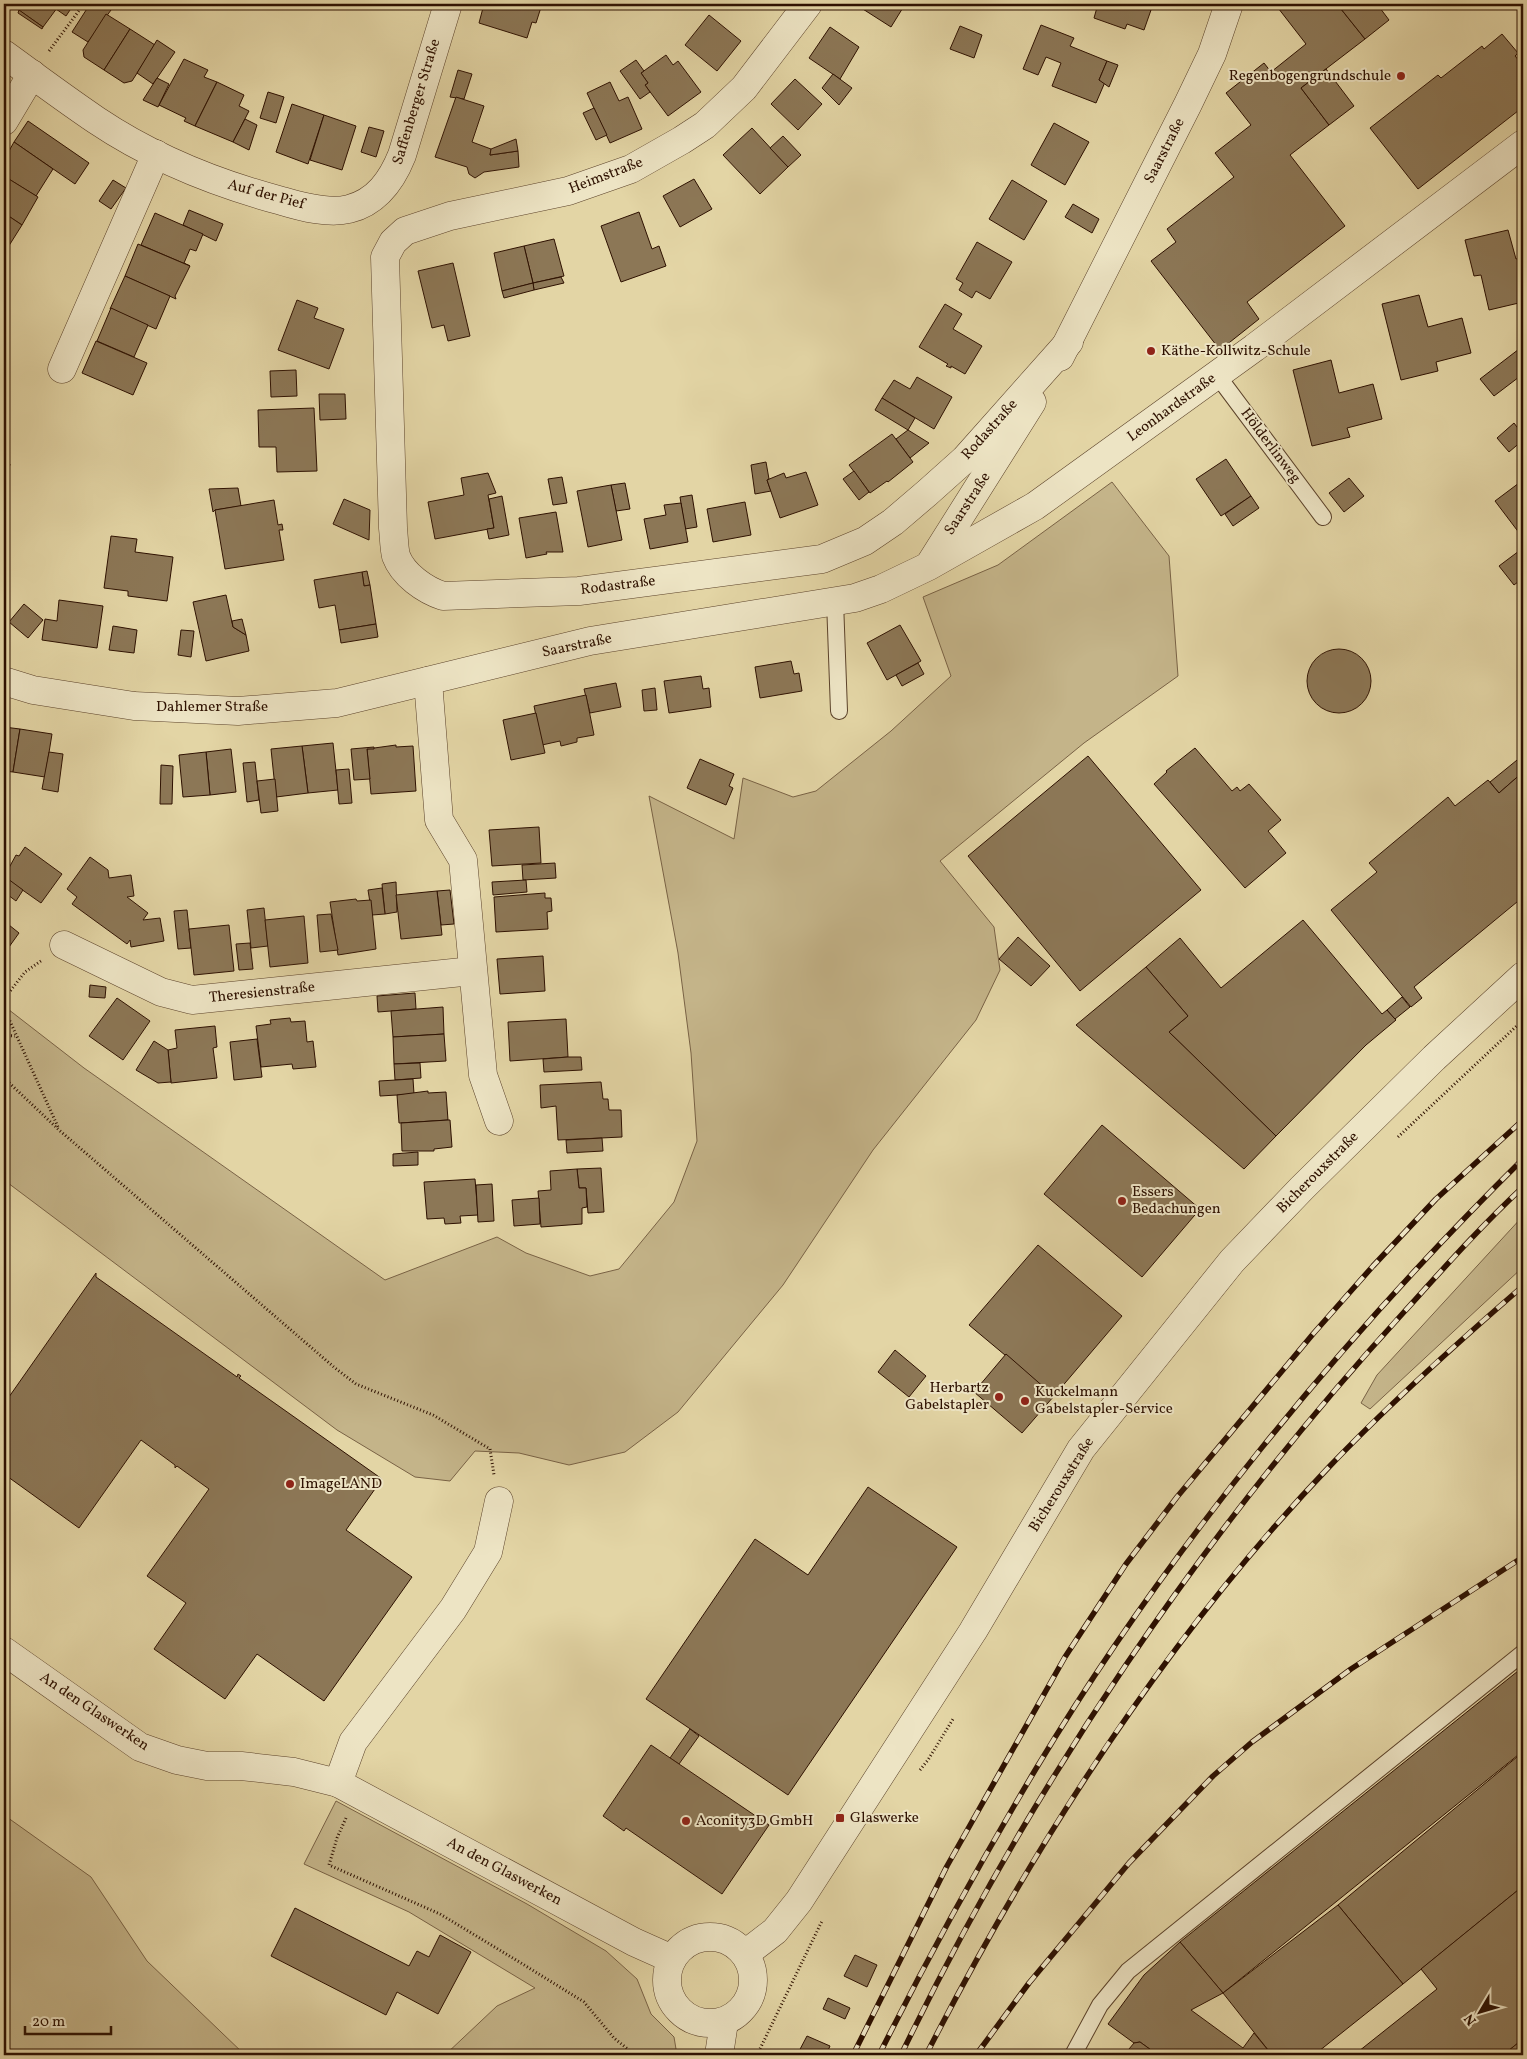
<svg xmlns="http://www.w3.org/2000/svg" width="1527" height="2059" viewBox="0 0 1527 2059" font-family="Vollkorn,serif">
<rect width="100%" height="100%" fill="#e3d5a5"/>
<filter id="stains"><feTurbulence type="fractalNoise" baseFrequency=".004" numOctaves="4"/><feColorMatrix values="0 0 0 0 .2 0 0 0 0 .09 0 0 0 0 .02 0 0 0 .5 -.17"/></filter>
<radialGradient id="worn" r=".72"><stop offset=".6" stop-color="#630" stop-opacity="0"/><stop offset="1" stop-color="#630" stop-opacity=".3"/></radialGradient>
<g fill="#c4b489" stroke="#796245">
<path d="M1112,482L1169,556L1178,676L1084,743L940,861L994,927L1000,970L976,1020L873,1150L783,1285L678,1412L625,1452L569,1465L519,1453L475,1451L450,1481L415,1477L337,1430L4,1180V1006L84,1068L385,1280L497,1237L526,1253L590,1276L619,1269L674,1202L697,1141L691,1053L678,953L649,796L734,839L743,778L793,797L816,791L891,731L951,676L923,597L998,565Z"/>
<path d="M1523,1216V1267L1370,1409L1361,1403L1377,1375Z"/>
<path d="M336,1801L527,1904L606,1951L637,1979L651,2014L674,2037L677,2055H445L497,2006L535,1988L409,1912L304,1864Z"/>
<path d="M4,1815L91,1877L147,1961L245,2055H4Z"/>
</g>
<g fill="#8c7756" stroke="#2e1101">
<path d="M10,4H60L43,27Z"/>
<path d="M60,4H74L66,16L56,9Z"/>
<path d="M90,4H100L111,10L88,42L72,32Z"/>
<path d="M484,4H542L536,23L532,22L527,38L479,23Z"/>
<path d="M855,4H900L904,6L891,27Z"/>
<path d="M1098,4H1132L1151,10L1144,30L1127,24L1125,29L1094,18Z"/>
<path d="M1275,4H1337L1365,39L1301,88L1329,125L1290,155L1345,226L1247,302L1259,319L1220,350L1151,261L1176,242L1167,229L1234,177L1215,153L1251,125L1226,93L1264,63L1271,72L1306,44Z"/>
<path d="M1337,4H1377L1389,20L1365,39Z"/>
<path d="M19,10L43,27L42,29L18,13Z"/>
<path d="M106,14L130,29L104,70L84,57L83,50Z"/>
<path d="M709,15L741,41L717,71L685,45Z"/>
<path d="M1041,25L1074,38L1070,46L1107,61L1099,80L1105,82L1096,103L1052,86L1061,63L1046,57L1038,75L1023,69Z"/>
<path d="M960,26L982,35L974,58L950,49Z"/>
<path d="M830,27L859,47L840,79L809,58Z"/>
<path d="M130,29L155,45L132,81L124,83L104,70Z"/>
<path d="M1502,34L1518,53L1515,56L1522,64L1523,63V107L1418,189L1370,128L1438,75L1441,78L1482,46L1484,49Z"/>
<path d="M157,40L175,52L153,84L137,73Z"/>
<path d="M666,55L673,65L678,61L701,92L668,116L645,85L648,83L641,73Z"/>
<path d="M184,59L208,70L204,77L217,82L195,126L184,121L186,118L159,105Z"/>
<path d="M636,60L644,71L641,73L648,83L645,85L650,92L640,99L620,71Z"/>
<path d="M1107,61L1118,65L1109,87L1099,80Z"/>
<path d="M1326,69L1354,106L1329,125L1301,88Z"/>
<path d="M458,70L472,74L464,99L450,97Z"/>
<path d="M833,74L852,88L839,105L822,88Z"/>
<path d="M157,78L169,84L158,107L143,100Z"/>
<path d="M795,79L822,104L798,130L771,104Z"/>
<path d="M217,82L244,95L239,106L249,111L233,142L195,126Z"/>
<path d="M610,82L619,101L628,97L642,129L610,143L587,93Z"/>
<path d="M268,92L284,97L276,123L260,118Z"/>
<path d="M456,97L484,106L472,142L491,149L490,155L518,151L519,167L484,172L475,178L469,174L467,167L435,157Z"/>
<path d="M292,104L324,115L308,164L276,152Z"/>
<path d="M594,108L607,135L596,140L583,113Z"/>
<path d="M324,115L356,126L342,170L310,160Z"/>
<path d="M245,119L257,125L249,150L233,142Z"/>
<path d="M28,121L89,163L75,184L14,142Z"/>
<path d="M1054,123L1089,142L1065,185L1031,165Z"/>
<path d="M369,127L384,131L376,157L361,152Z"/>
<path d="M752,128L788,167L760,194L723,155Z"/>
<path d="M783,136L801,155L788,167L770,148Z"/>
<path d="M516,139L518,151L490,155L491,149Z"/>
<path d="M14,142L53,169L36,196L4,176V160Z"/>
<path d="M4,176L38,197L22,225L4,213Z"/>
<path d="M694,179L712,209L680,227L663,196Z"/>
<path d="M113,180L126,188L111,209L99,201Z"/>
<path d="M1012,180L1047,201L1024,240L989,219Z"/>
<path d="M1073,204L1099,219L1092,233L1065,217Z"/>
<path d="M189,210L223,224L216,241L183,225Z"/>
<path d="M639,212L652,249L659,246L666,266L621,282L601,226Z"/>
<path d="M4,213L22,225L5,252L4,251Z"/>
<path d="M155,213L203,234L196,251L190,249L184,263L190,266L141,245Z"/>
<path d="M1508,230L1516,259L1523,257V302L1489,310L1481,275L1474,276L1465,240Z"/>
<path d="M554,239L564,276L533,283L524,246Z"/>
<path d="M977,242L1012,262L990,299L976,291L972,298L959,290L963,283L956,279Z"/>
<path d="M138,244L190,266L175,296L176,299L125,276Z"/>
<path d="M524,246L533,283L502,291L494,253Z"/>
<path d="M453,263L470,336L448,341L444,325L432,328L418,271Z"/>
<path d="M125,276L170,296L156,329L110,309Z"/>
<path d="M561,277L564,283L534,290L533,283Z"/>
<path d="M533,283L534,290L504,298L502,291Z"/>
<path d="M1419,295L1428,327L1462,318L1471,353L1436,362L1438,371L1401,380L1382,304Z"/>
<path d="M297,300L318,308L314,318L344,329L329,369L278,350Z"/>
<path d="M945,304L962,314L953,329L982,346L965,374L951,366V368L946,366L948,364L919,347Z"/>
<path d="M111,308L148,325L134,357L97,341Z"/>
<path d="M96,341L147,363L133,395L82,373Z"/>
<path d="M1523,346V374L1494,396L1480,379Z"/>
<path d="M1331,360L1339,393L1373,384L1382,419L1347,428L1350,437L1312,446L1293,370Z"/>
<path d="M296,370L297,396L271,397L270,371Z"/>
<path d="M917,377L952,397L934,429L882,398L894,380L910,389Z"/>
<path d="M319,394H345L346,419L320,420Z"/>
<path d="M882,398L915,418L908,430L875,410Z"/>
<path d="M314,408L317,471L277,472L276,447H259L258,410Z"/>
<path d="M1514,423L1523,435V440L1509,452L1497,438Z"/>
<path d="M908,430L929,443L910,458L896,439Z"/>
<path d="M892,434L913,462L888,482L887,481L870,493L849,465Z"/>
<path d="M1226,459L1251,496L1221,516L1196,479Z"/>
<path d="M766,462L769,479L767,480L771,491L755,494L751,465Z"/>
<path d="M4,463L10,464L5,489H4Z"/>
<path d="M854,471L869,492L859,500L843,479Z"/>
<path d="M806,472L818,505L780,518L767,480L784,473L786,478Z"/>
<path d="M488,473L496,493L488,495L494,528L435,539L428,502L464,495L461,478Z"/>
<path d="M562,477L567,503L553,505L548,479Z"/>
<path d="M1349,478L1364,496L1344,512L1329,493Z"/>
<path d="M1523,480V538L1495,501Z"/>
<path d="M625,483L630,509L616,511L611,485Z"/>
<path d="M611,485L622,540L588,547L577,491Z"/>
<path d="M238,488L241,506L215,510L213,512L209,489Z"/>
<path d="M692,495L697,527L685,529L680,497Z"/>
<path d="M502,496L509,535L489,539L487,529L494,528L489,499Z"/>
<path d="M1251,496L1259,508L1233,526L1225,514Z"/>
<path d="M344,499L370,510L369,540L333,524Z"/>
<path d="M274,500L278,525L282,524L283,530H279L284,560L225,569L215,510Z"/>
<path d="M745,502L751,535L713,542L707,509Z"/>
<path d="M681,503L688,542L650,549L644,519L666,515L664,505Z"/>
<path d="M556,512L563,552H546L547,554L526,558L519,518Z"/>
<path d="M111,536L137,539L135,552L173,557L167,601L128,596V591L104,588Z"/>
<path d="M1523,548V578L1514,585L1499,566Z"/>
<path d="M367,571L370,585L364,586L362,572Z"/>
<path d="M362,572L364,586L370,585L376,624L339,630L335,605L319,608L314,580Z"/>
<path d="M226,595L233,627L246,635L249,651L206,661L193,602Z"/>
<path d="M59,600L103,606L97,648L42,640L45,619L57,621Z"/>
<path d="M24,604L43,620L28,638L9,622Z"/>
<path d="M242,619L246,635L233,627L232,621Z"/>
<path d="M376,624L378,637L341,643L339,630Z"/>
<path d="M900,625L921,661L887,680L867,643Z"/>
<path d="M113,626L137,630L134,653L109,650Z"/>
<path d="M181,630L194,631L191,657L178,655Z"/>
<circle cx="1339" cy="681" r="32"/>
<path d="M791,661L794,674L799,673L802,691L760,698L755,667Z"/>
<path d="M918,663L924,674L902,686L896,675Z"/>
<path d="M701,676L703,689L709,688L711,707L669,713L664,681Z"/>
<path d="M616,683L621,707L590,713L584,689Z"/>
<path d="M655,688L657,710L644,711L642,690Z"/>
<path d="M586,695L594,735L577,738V742L561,746L560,741L542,745L534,706Z"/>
<path d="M536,713L545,753L511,760L503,720Z"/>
<path d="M4,727L20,729L13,772L4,771Z"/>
<path d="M20,729L52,734L45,777L13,772Z"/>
<path d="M333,743L338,790L308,793L302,746Z"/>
<path d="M396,745V747L413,746L416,791L371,794L367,749Z"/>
<path d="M302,746L308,793L276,797L271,749Z"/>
<path d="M374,747V749H367L370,779L354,780L351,749Z"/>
<path d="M1195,748L1232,791L1237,787L1240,791L1249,784L1281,820L1268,831L1286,853L1245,888L1154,784L1167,772L1166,771Z"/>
<path d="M231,749L236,792L210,795L206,752Z"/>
<path d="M49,752L63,754L58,792L42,789Z"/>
<path d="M206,752L210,795L183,797L179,755Z"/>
<path d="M1088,756L1201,890L1080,991L968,856Z"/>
<path d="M1522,756L1523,772L1499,793L1490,782Z"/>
<path d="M700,759L734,774L729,786L733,788L726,805L687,788Z"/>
<path d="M255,762L259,800L247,802L243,763Z"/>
<path d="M161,765L173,766L172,804H160Z"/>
<path d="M349,769L352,803L339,804L336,770Z"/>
<path d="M1523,772V897L1414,987L1422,998L1411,1007L1331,910L1377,872L1369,863L1448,797L1455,806L1488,780L1499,793Z"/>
<path d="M275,779L278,811L261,813L257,781Z"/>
<path d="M539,827L541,863L492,866L489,830Z"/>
<path d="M25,847L62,874L41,903L4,877L16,855L19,856Z"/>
<path d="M90,857L108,870L109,878L131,875L134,896L127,897L148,913L143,920L160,918L164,941L131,947L130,940L127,944L72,904L77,897L67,889Z"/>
<path d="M555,863L556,878L523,880L522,865Z"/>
<path d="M4,876L23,890L16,901L4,892Z"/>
<path d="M526,880L527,892L493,895L492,882Z"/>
<path d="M396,882L397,912L385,914L382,884Z"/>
<path d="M382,888L385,914L372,915L368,890Z"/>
<path d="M450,890L454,924L441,925L437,891Z"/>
<path d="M437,891L442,935L401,939L396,895Z"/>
<path d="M545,893V898H551L552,911L547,912L548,929L496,932L494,897Z"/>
<path d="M356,899L357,901L371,900L376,949L338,955L330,902Z"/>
<path d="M264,908L268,946L251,948L247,910Z"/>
<path d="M187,910L191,948L178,949L174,911Z"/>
<path d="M331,914L338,950L320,952L317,915Z"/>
<path d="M304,916L308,963L270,967L265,920Z"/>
<path d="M1303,920L1382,1014L1387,1010L1396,1020L1366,1045L1276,1136L1169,1032L1188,1016L1146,967L1180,938L1221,988Z"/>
<path d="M4,921L19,933L4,954Z"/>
<path d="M229,925L234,971L194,975L189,929Z"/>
<path d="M1018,937L1050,966L1031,986L999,959Z"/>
<path d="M250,943L253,969L239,970L236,944Z"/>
<path d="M543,956L545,991L500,994L497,959Z"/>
<path d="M1146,967L1188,1016L1169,1032L1276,1136L1244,1169L1076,1025Z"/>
<path d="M90,985L106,987L105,998L89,997Z"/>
<path d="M415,993L416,1009L378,1012L377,996Z"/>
<path d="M1402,997L1410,1007L1395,1019L1387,1010Z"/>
<path d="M117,998L150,1021L123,1060L89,1036Z"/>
<path d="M443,1007L444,1034L393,1037L391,1011Z"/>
<path d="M290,1018L291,1022L305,1021L307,1042L313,1041L316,1067L293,1069L292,1064L261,1067L256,1026L271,1024L270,1020Z"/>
<path d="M566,1019L568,1057L510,1061L508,1022Z"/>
<path d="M215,1026L217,1047L213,1048L217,1078L171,1083L168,1050L177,1048L175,1030Z"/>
<path d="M444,1034L446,1061L394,1064L393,1037Z"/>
<path d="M257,1039L262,1077L234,1080L230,1042Z"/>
<path d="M154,1041L168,1050L171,1082L158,1083L136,1070Z"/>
<path d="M568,1057H581L582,1070L544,1072L543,1059Z"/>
<path d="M420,1063L421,1078L395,1080L394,1064Z"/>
<path d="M413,1079L414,1094L380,1096L379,1081Z"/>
<path d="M601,1082L603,1099H608L609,1110H621L622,1137L558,1140L556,1106L541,1108L540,1085Z"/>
<path d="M428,1091V1093L446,1092L448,1120L399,1123L397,1095Z"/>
<path d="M448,1120H450L452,1147L434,1149V1151H402L401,1123Z"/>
<path d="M1102,1125L1200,1209L1142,1277L1044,1194Z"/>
<path d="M602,1138L603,1151L567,1153L566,1140Z"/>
<path d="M418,1152V1165L393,1166V1154Z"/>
<path d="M601,1168L604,1212L588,1213L586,1188H579L577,1169Z"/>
<path d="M577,1169L579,1188H586L587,1207L582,1208V1224L541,1227L538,1191L551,1190L550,1171Z"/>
<path d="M475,1179L478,1215L460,1216L461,1223L445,1224L444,1218L427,1219L424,1182Z"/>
<path d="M492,1184L494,1221L478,1222L476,1185Z"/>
<path d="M539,1198L540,1224L514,1226L512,1200Z"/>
<path d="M1038,1245L1122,1316L1054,1396L969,1325Z"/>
<path d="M96,1273V1277L237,1377L238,1374L241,1376L239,1378L382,1479L346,1530L412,1577L324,1701L257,1654L225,1699L154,1649L186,1603L147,1576L209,1489L177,1466L175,1468V1465L141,1440L79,1528L4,1474V1404Z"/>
<path d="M895,1350L926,1376L909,1397L878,1372Z"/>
<path d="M1006,1354L1054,1396L1022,1433L974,1392Z"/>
<path d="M868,1487L957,1547L788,1795L646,1699L755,1539L808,1575Z"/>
<path d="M1523,1667V1751L1223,1993L1180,1942Z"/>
<path d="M690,1729L699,1736L679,1764L670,1758Z"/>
<path d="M651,1745L769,1825L722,1894L626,1828L624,1831L603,1816Z"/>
<path d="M1523,1752V1886L1403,1984L1338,1905Z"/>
<path d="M1523,1886V2039L1503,2055H1354L1437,1989L1421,1969Z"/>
<path d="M1338,1905L1403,1984L1314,2055H1272L1223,1993Z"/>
<path d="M295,1908L409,1966L417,1951L429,1957L440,1935L471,1952L438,2014L397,1992L386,2015L271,1956Z"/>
<path d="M1180,1942L1223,1993L1191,2010L1243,2048L1254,2033L1272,2055H1158L1140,2042L1134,2043L1108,2024L1144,1975Z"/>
<path d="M855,1955L877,1965L867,1987L844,1976Z"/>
<path d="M828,1998L850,2008L845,2019L823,2009Z"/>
<path d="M807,2036L830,2046L826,2055H797Z"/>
<path d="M1523,2039V2055H1503Z"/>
<path d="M1140,2042L1158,2055H1124L1134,2043Z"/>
</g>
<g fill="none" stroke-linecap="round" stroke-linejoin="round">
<g stroke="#5b422a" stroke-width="18">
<g id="service">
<path d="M1217,375L1323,517"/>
<path d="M835,601L839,711"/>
<path d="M1073,2055L1100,2005L1128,1971L1523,1653"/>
</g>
</g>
<g stroke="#5b422a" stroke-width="29">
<g id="minor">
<path d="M808,4L744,88L705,125L682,140L631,169L568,191L450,216L405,231L393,242L385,257L393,528C394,537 394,548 396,556C403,575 425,590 443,596L579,591L822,559L865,541L893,522L927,493L965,459L1069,342"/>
<path d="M4,54C34,76 65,99 96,120C151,157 218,184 282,201C302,207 329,214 349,209C377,202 392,180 402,155L448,4"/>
<path d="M4,121L32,74"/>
<path d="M1060,357L1188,104L1212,54L1229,4"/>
<path d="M62,369L156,154"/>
<path d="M930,564L1032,402"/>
<path d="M4,681L33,690L134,706L238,711L337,703L590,641L855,598L881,589L929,566L1035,506L1254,348L1523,144"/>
<path d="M428,681L439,820L463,860L483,1075L499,1121"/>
<path d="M64,945L161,992L192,1000L472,971"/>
<path d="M4,1651L140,1747L177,1760L207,1766H241L294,1772L338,1783L634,1942L672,1959"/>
<path d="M338,1783L353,1742L453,1609L488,1552L499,1501"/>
</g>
</g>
<g stroke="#5b422a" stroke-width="29">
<g id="tertiary">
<circle cx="710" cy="1980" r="43"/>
<path d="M745,1954L775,1931L799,1901L973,1631L1081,1449L1232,1261L1302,1188L1434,1058L1523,976"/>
<path d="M719,2055L724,2022"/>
</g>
</g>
<g stroke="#2e1101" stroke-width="3" stroke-dasharray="1 2.5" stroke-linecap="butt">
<path d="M49,51L84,4"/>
<path d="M4,999L25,972L41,961"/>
<path d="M4,1008L58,1127"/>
<path d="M4,1035L15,1036"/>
<path d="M4,1078L59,1130L335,1368L356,1384L433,1415L490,1449L494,1475"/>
<path d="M1398,1137L1523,1020"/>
<path d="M920,1770L928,1760L953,1719"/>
<path d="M346,1818L337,1838L329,1865L440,1914L521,1963L584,2002L614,2038L635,2055"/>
<path d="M757,2055L822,1921"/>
</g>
<use href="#service" stroke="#ede4c4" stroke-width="16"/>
<use href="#minor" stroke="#ede4c4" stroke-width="28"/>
<use href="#tertiary" stroke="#ede4c4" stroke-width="28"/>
<g stroke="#2e1101" stroke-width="5.5">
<g id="rail">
<path d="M853,2055L947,1866L1065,1657L1126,1564L1177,1497L1313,1334L1373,1266L1436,1199L1523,1120"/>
<path d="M879,2055C928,1957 981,1861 1037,1767C1168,1549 1342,1338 1523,1159"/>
<path d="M901,2055C1031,1786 1202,1533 1404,1312C1443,1269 1481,1226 1523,1187"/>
<path d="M926,2055C1034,1844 1164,1640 1329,1467C1390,1403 1456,1344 1523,1286"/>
<path d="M976,2055L1029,1983L1129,1863L1213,1776L1252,1742L1351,1669L1523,1557"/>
</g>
</g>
<use href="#rail" stroke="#ede4c4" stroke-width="4" stroke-dasharray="11" stroke-linecap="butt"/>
</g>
<g fill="#8f2418" stroke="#ede4c4" stroke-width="2">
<circle cx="1401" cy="76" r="5"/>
<circle cx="1151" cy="351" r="5"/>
<circle cx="1122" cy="1201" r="5"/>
<circle cx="999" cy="1397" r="5"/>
<circle cx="1025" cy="1401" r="5"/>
<circle cx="290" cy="1484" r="5"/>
<rect x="835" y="1813" width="10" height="10" rx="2.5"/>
<circle cx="686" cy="1821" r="5"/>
</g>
<g text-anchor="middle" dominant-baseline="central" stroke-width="4" stroke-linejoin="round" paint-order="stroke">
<g font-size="15" fill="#2e1101" stroke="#ede4c4" text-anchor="start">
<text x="1391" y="76" text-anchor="end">Regenbogengrundschule</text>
<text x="1161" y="351">Käthe-Kollwitz-Schule</text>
<text x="1132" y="1192">Essers<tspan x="1132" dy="17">Bedachungen</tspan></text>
<text x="989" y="1388" text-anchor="end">Herbartz<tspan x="989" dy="17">Gabelstapler</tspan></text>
<text x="1035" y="1392">Kuckelmann<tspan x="1035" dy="17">Gabelstapler-Service</tspan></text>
<text x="300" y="1484">ImageLAND</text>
<text x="850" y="1818">Glaswerke</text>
<text x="696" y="1821">Aconity3D GmbH</text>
</g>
<g font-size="15" fill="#2e1101" stroke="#ede4c4">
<text transform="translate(417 102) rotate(-73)">Saffenberger Straße</text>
<text transform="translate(1165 151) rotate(-63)">Saarstraße</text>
<text transform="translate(606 176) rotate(-21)">Heimstraße</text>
<text transform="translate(266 195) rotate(15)">Auf der Pief</text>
<text transform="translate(1172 408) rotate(-36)">Leonhardstraße</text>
<text transform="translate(990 430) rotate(-48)">Rodastraße</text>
<text transform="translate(1270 446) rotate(53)">Hölderlinweg</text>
<text transform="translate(968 504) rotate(-57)">Saarstraße</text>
<text transform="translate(618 586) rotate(-7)">Rodastraße</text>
<text transform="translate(577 646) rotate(-12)">Saarstraße</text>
<text x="212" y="707">Dahlemer Straße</text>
<text transform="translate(262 993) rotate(-6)">Theresienstraße</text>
<text transform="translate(1318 1173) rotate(-45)">Bicherouxstraße</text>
<text transform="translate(1062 1485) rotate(-58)">Bicherouxstraße</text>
<text transform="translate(94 1712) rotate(34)">An den Glaswerken</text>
<text transform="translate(504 1872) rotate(28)">An den Glaswerken</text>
</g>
</g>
<rect width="1527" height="2059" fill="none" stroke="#e3d5a5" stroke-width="20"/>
<rect x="5" y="5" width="1517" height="2049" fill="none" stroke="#2e1101" stroke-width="2.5"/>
<rect x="10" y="10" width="1507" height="2039" fill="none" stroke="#2e1101"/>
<g transform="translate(1480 2012) rotate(232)" stroke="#ede4c4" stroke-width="4" paint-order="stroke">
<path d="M0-4L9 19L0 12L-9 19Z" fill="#2e1101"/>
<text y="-8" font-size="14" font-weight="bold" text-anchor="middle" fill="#2e1101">N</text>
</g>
<path d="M25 2026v8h86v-8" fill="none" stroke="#2e1101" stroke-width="2.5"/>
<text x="32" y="2026" font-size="15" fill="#2e1101" stroke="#ede4c4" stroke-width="4" paint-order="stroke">20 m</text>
<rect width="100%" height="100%" filter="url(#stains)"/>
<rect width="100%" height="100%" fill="url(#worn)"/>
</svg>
